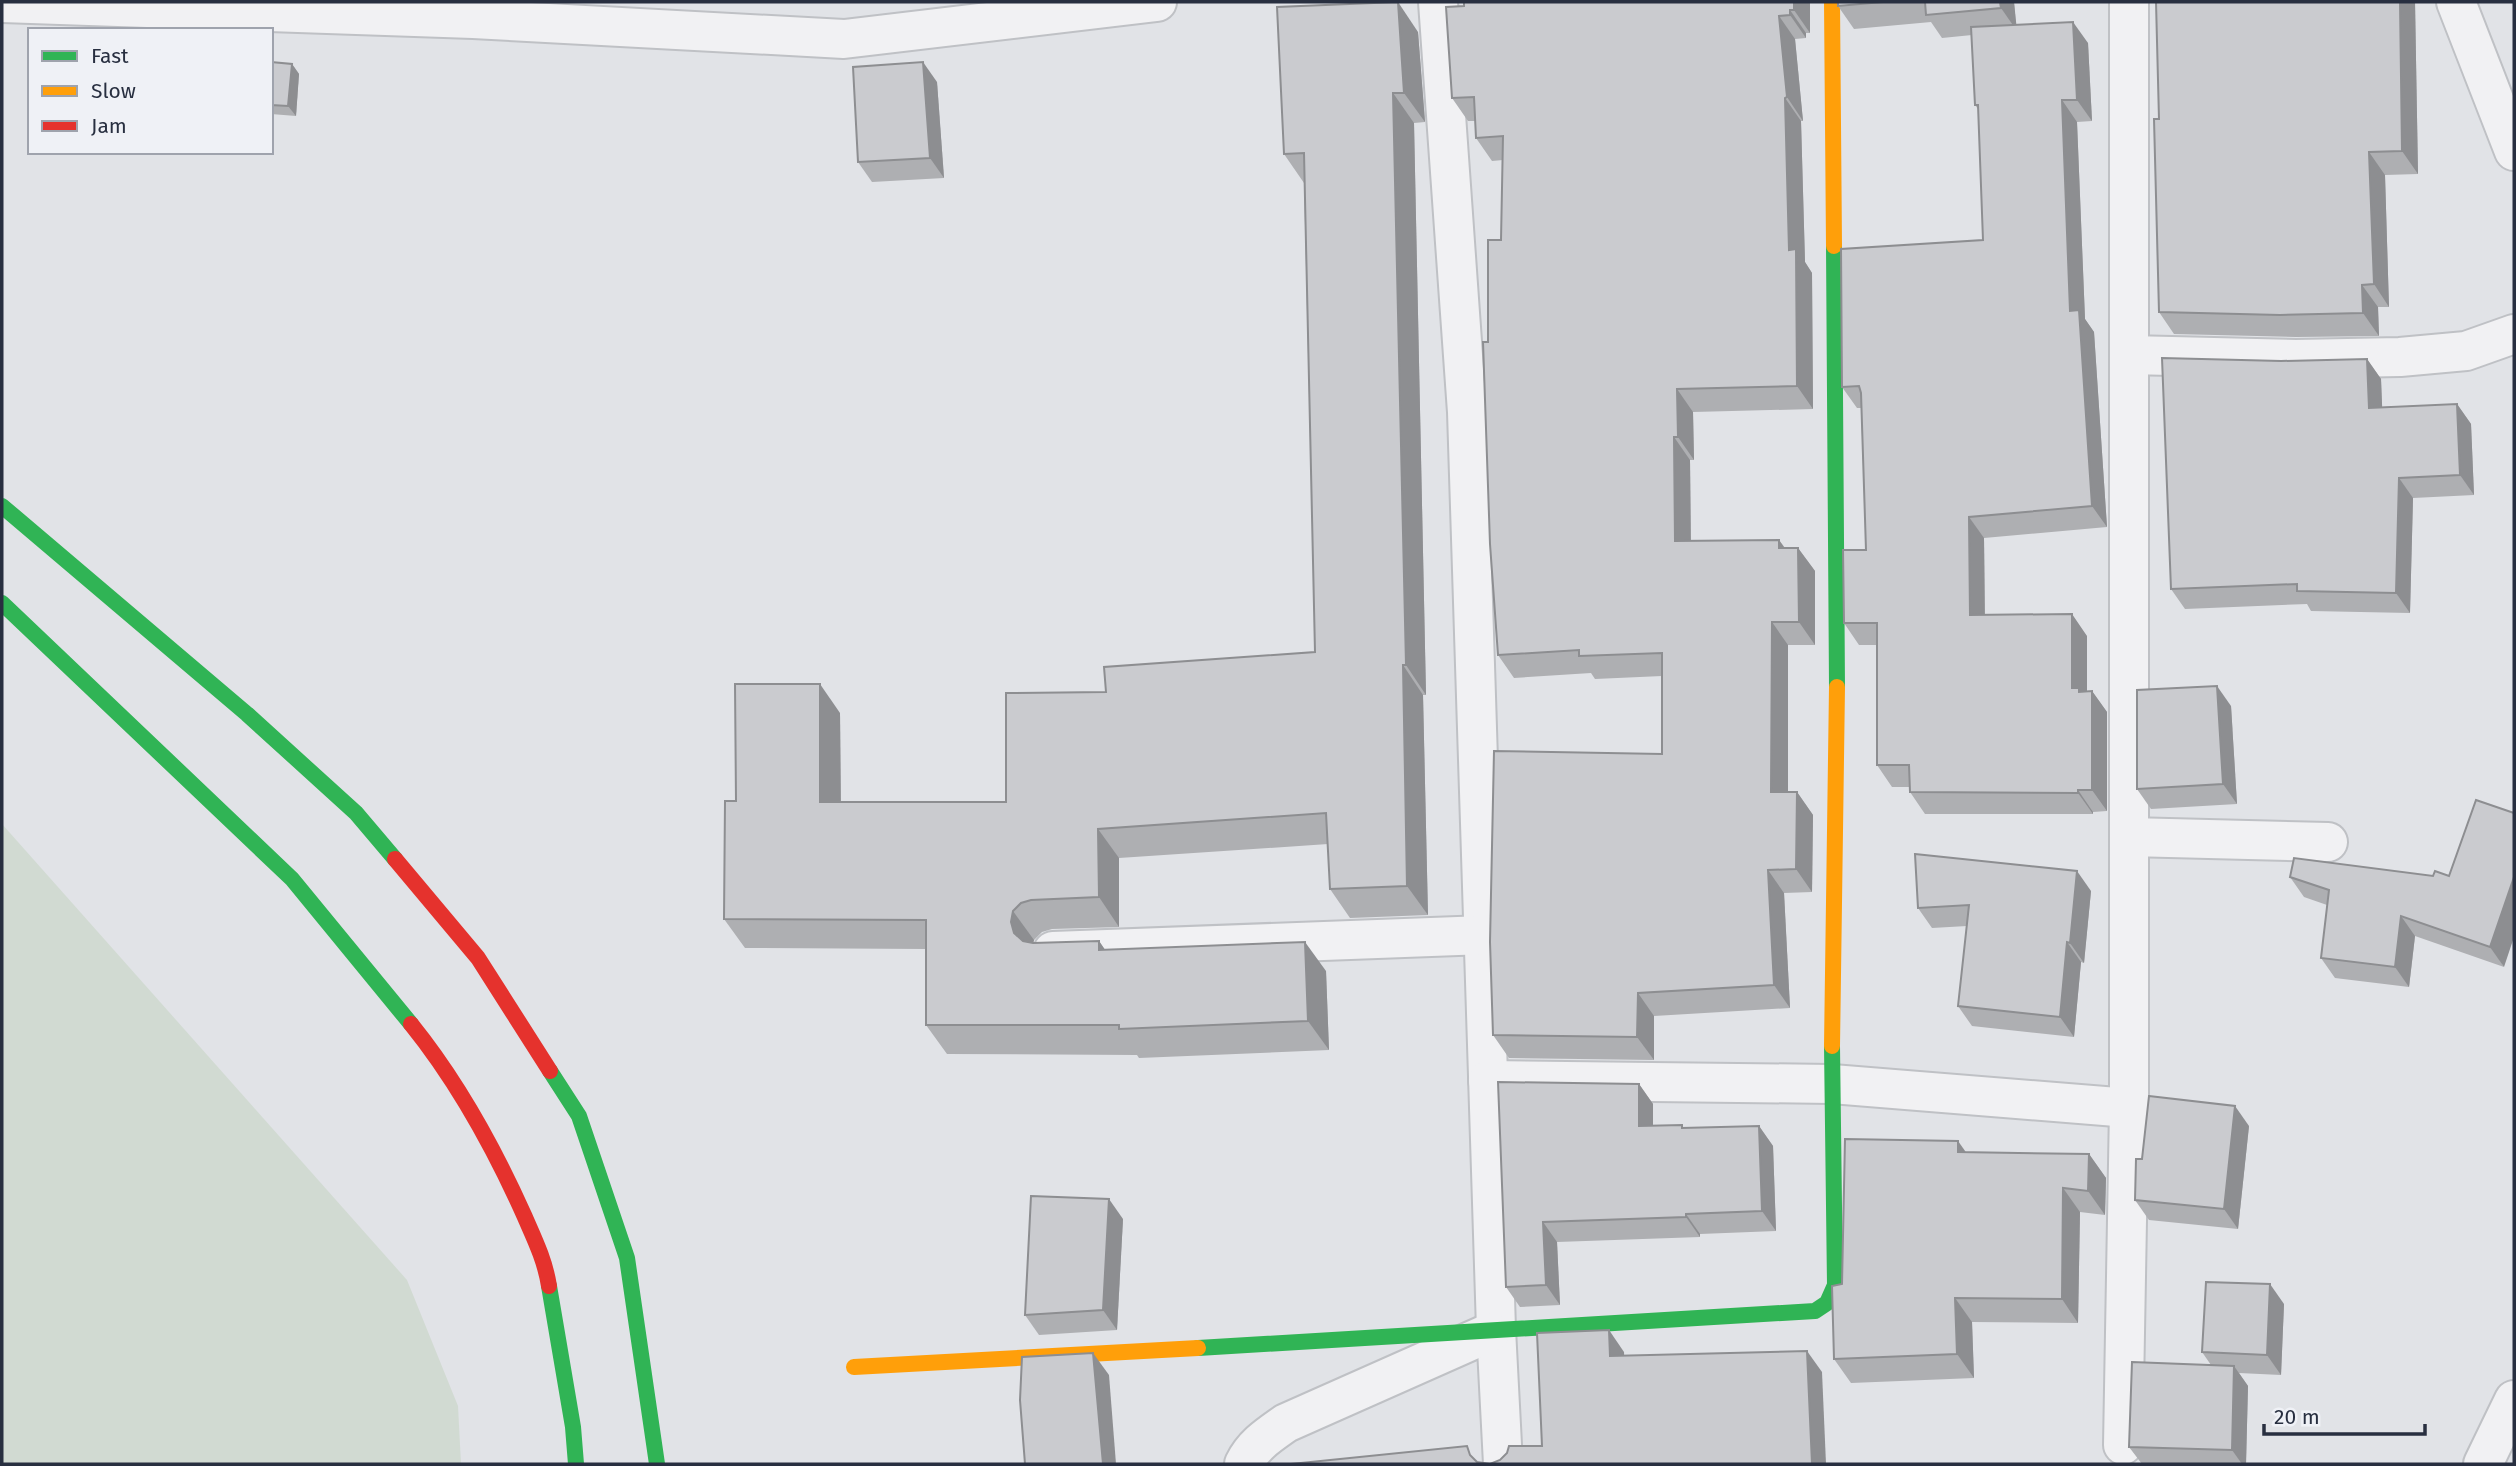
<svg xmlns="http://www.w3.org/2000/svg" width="2516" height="1466" viewBox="0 0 2516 1466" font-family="'Fira Sans',sans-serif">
<rect width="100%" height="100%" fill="#e1e3e7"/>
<path fill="#d1dad2" d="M2,824L407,1280L458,1406L461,1464H2Z"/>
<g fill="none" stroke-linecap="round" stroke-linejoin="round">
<g stroke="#bfc1c5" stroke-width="42">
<g id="street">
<path d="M1438,2L1467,412L1496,1329L1503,1464"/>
<path d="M2456,2L2514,151"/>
<path d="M2,3L473,19L844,39L1157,2"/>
<path d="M2129,355L2296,359L2400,357L2466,351L2514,334"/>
<path d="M2129,837L2328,842"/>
<path d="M1053,951L1485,935"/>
<path d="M1488,1080L1832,1084L2129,1108"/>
<path d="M2123,1445L2129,1108V2"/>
<path d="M1244,1464C1253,1445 1269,1435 1286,1423L1491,1332"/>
<path d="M2483,1464L2514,1400"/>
</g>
</g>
<use href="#street" stroke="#f1f1f3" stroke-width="38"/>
<g stroke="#30b455" stroke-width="16">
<path d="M1834,246L1837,687"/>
<path d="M2,506L247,714L356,813L395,859"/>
<path d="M2,603L292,879L411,1024"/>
<path d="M550,1071L579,1116L627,1258L657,1464"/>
<path d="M549,1286L573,1427L576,1464"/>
<path d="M1198,1348L1815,1311L1827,1303L1835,1285L1832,1046"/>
</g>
<g stroke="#ff9f0a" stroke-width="16">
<path d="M1832,2L1834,246"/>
<path d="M1832,1046L1837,687"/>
<path d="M854,1367L1198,1348"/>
</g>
<g stroke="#e5322d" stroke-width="16">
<path d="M395,859L478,958L550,1071"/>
<path d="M411,1024C457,1081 494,1148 524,1215C534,1238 545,1260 549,1286"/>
</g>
</g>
<g fill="#aeafb2">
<path d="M1810,2V33H1806V38L1795,39L1803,121H1801L1805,262L1812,273L1813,409L1693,412L1694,460H1690L1691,541L1779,540L1785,548H1798L1815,571V645H1788V792H1797L1813,815L1812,892L1784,893L1790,1008L1654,1016V1060L1509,1058L1493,1035L1662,754V676L1595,679L1591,673L1514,678L1498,655L1488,342L1501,240L1503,160L1492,161L1476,138L1475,121H1468L1452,98Z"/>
<path d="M1838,2H2014L2016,25L2088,43L2092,121L2077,122L2085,319L2094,332L2107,527L1984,538L1985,615L2087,636V691H2092L2107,712V811L2093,812V814H1925L1910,792V787H1892L1877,765V645H1859L1844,623L1866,550L1861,408H1857L1842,387L1983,240L1978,109L1975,105L1972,35L1942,38L1931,22L1854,29L1838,6Z"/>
<path d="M2415,2L2418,174L2385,175L2389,307H2378L2379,336L2296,337L2174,334L2159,312V119Z"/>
<path d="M1418,32L1425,122L1414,123L1426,695H1423L1428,915L1350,918L1330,889L1328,844L1119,858V927L1052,929L1042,932L1034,940L1033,943L1099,941L1105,950L1326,971L1329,1050L1139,1058L1137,1055L947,1054L926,1025V949L745,948L724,919L736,801L840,713L841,802H1006L1106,692L1315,652L1304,183L1284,154Z"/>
<path d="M271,62L292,64L299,74L296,116L271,114Z"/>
<path d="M937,82L944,178L872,182L858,162Z"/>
<path d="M2367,359L2381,379L2382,407L2457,404L2471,424L2474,495L2413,498L2410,613L2311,611L2307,604L2185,609L2171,589L2281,361Z"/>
<path d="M2231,706L2237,804L2151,809L2137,789Z"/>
<path d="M2449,876L2504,967L2415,936L2409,987L2335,978L2321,958L2327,905L2304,897L2290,877Z"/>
<path d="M2091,891L2084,963L2081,962L2074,1037L1972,1026L1958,1006L1967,926L1932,928L1918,908Z"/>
<path d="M1498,1082L1639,1084L1653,1104V1126L1684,1128L1759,1126L1773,1146L1776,1231L1700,1234V1237L1557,1242L1560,1305L1520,1307L1506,1287Z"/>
<path d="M2249,1126L2238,1229L2149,1220L2135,1200Z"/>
<path d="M1966,1152L2089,1154L2106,1178L2105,1215L2080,1212L2078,1323L1972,1322L1974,1378L1851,1383L1834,1359L1842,1284Z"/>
<path d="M1123,1219L1117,1330L1039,1335L1025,1315Z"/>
<path d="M2284,1304L2281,1375L2239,1373L2248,1386L2246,1464H2142L2129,1447L2211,1365L2202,1352Z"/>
</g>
<g fill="#8d8e91">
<path d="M1398,2L1418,32L1425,122L1404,93Z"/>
<path d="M1794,2H1810V33L1794,10Z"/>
<path d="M2000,2H2014L2017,31L2001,8Z"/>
<path d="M2400,2H2415L2418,174L2402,151Z"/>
<path d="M1790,10L1806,33V38L1790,15Z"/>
<path d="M1779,16L1795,39L1803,121L1787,97Z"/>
<path d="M2073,22L2088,43L2092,121L2077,100Z"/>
<path d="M923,62L937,82L944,178L930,158Z"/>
<path d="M292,64L299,74L296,116L288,106Z"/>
<path d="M1393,93L1414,123L1426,695L1406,665Z"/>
<path d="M1785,98L1801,121L1805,262L1812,273L1813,409L1797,386L1789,250Z"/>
<path d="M2062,100L2077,122L2085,319L2094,332L2107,527L2092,506L2070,311Z"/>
<path d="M2369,152L2385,175L2389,307L2374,284Z"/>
<path d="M2362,285L2378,307L2379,336L2363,313Z"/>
<path d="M2367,359L2381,379L2383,428L2369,408Z"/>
<path d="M1677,389L1693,412L1694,460L1678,437Z"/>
<path d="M2457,404L2471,424L2474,495L2460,475Z"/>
<path d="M1674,437L1690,460L1691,565L1675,541Z"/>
<path d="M2399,478L2413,498L2410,613L2396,593Z"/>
<path d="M1969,517L1984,538L1985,637L1970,615Z"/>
<path d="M1779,540L1795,563L1779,548Z"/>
<path d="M1798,548L1815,571V645L1799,622Z"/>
<path d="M2072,614L2087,636V700L2092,691L2107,712V811L2092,790L2072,688Z"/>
<path d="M1772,622L1788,645V815L1771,792Z"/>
<path d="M1403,665L1423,695L1428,915L1407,886Z"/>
<path d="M820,684L840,713L841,831L820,802Z"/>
<path d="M2217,686L2231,706L2237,804L2223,784Z"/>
<path d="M2078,790L2093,812V814L2078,793Z"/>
<path d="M1797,792L1813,815L1812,892L1796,869Z"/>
<path d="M1098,829L1119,858V927L1099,897Z"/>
<path d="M1768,870L1784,893L1790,1008L1774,985Z"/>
<path d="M2077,871L2091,891L2084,963L2070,943Z"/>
<path d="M2514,877V937L2504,967L2490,947Z"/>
<path d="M1013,911L1034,940L1031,951L1014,933L1011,922Z"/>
<path d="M2401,916L2415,936L2409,987L2395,967Z"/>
<path d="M1099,941L1119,970L1099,950Z"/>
<path d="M1305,942L1326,971L1329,1050L1308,1021Z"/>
<path d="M2067,942L2081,962L2074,1037L2060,1017Z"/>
<path d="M1638,993L1654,1016V1060L1637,1037Z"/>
<path d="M1639,1084L1653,1104V1146L1639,1126Z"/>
<path d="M2235,1106L2249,1126L2238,1229L2224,1209Z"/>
<path d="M1759,1126L1773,1146L1776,1231L1762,1211Z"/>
<path d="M1958,1141L1975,1165L1958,1152Z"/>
<path d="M2089,1154L2106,1178L2105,1215L2088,1191Z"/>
<path d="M2063,1188L2080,1212L2078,1323L2062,1299Z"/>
<path d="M1109,1199L1123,1219L1117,1330L1103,1310Z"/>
<path d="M1686,1214L1700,1234V1237L1686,1217Z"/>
<path d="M1543,1222L1557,1242L1560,1305L1546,1285Z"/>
<path d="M2270,1284L2284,1304L2281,1375L2267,1355Z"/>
<path d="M1955,1298L1972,1322L1974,1378L1957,1354Z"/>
<path d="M1609,1330L1624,1352L1625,1377L1610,1356Z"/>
<path d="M1807,1351L1822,1372L1826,1464H1812Z"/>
<path d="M1093,1353L1109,1375L1116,1464H1103Z"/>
<path d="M2234,1366L2248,1386L2246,1464H2242L2232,1450Z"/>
</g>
<g fill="#cacbcf" stroke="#8d8e91" stroke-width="2">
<path d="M1398,2L1404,93H1393L1406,665H1403L1407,886L1330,889L1326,813L1098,829L1099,897L1031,900L1021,903L1013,911L1011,922L1014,933L1023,941L1033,943L1099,941V950L1305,942L1308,1021L1119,1029V1025H926V920L724,919L725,801H736L735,684H820V802H1006V693L1106,692L1104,667L1315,652L1304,153L1284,154L1277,7Z"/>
<path d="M1464,2H1794V10H1790V15L1779,16L1787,97L1785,98L1789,250L1796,249L1797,386L1677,389L1678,437H1674L1675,541L1779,540V548H1798L1799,622H1772L1771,792H1797L1796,869L1768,870L1774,985L1638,993L1637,1037L1493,1035L1490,942L1494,751L1662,754V653L1579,656V650L1498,655L1490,544L1483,342H1488V240H1501L1503,136L1476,138L1474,97L1452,98L1446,7L1464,6Z"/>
<path d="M1838,2H1883L1838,6Z"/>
<path d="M1925,2H2000L2001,8L1926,15Z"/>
<path d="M2156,2H2400L2402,151L2369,152L2374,284L2362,285L2363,313L2280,315L2159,312L2154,119H2159Z"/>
<path d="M2073,22L2077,100H2062L2070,311L2079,310L2092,506L1969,517L1970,615L2072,614V688H2079V692L2092,691V790H2078V793L1910,792L1909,765H1877V623H1844L1843,550H1866L1861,393L1859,386L1842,387L1841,249L1983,240L1978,105H1975L1971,27Z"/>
<path d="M271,62L292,64L288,106L271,105Z"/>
<path d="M923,62L930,158L858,162L853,67Z"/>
<path d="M2162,358L2281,361L2367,359L2369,408L2457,404L2460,475L2399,478L2396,593L2297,591V584L2171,589Z"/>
<path d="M2217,686L2223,784L2137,789V690Z"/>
<path d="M2476,800L2514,813V877L2490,947L2401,916L2395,967L2321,958L2329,890L2290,877L2294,858L2433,876L2435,871L2449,876Z"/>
<path d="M1915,854L2077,871L2070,943L2067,942L2060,1017L1958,1006L1969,905L1918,908Z"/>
<path d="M1498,1082L1639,1084V1126L1682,1125V1128L1759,1126L1762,1211L1686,1214V1217L1543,1222L1546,1285L1506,1287Z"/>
<path d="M2149,1096L2235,1106L2224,1209L2135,1200L2136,1159H2142Z"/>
<path d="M1845,1139L1958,1141V1152L2089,1154L2088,1191L2063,1188L2062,1299L1955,1298L1957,1354L1834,1359L1832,1286L1842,1284Z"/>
<path d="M1031,1196L1109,1199L1103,1310L1025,1315Z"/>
<path d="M2206,1282L2270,1284L2267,1355L2202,1352Z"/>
<path d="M1609,1330L1610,1356L1807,1351L1812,1464H1291L1467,1446L1470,1455L1477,1462L1490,1464L1500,1460L1507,1453L1509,1446H1542L1537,1333Z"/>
<path d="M1093,1353L1103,1464H1025L1020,1400L1022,1357Z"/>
<path d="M2132,1362L2234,1366L2232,1450L2129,1447Z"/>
</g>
<rect width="2516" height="1466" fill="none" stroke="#282f40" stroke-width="7"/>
<rect x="28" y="28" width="245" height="126" fill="#eff1f6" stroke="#9fa3ad" stroke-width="2"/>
<rect x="42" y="51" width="35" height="10" fill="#30b455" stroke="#9fa3ad" stroke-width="2"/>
<text x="91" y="63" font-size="21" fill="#282f40">Fast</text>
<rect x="42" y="86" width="35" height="10" fill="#ff9f0a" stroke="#9fa3ad" stroke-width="2"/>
<text x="91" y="98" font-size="21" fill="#282f40">Slow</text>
<rect x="42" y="121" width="35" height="10" fill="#e5322d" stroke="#9fa3ad" stroke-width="2"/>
<text x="91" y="133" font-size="21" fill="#282f40">Jam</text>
<path d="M2264 1424v10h161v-10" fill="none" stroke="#282f40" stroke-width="3.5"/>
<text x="2274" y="1424" font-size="21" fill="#282f40" stroke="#eff1f6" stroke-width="5" paint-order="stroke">20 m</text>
</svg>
